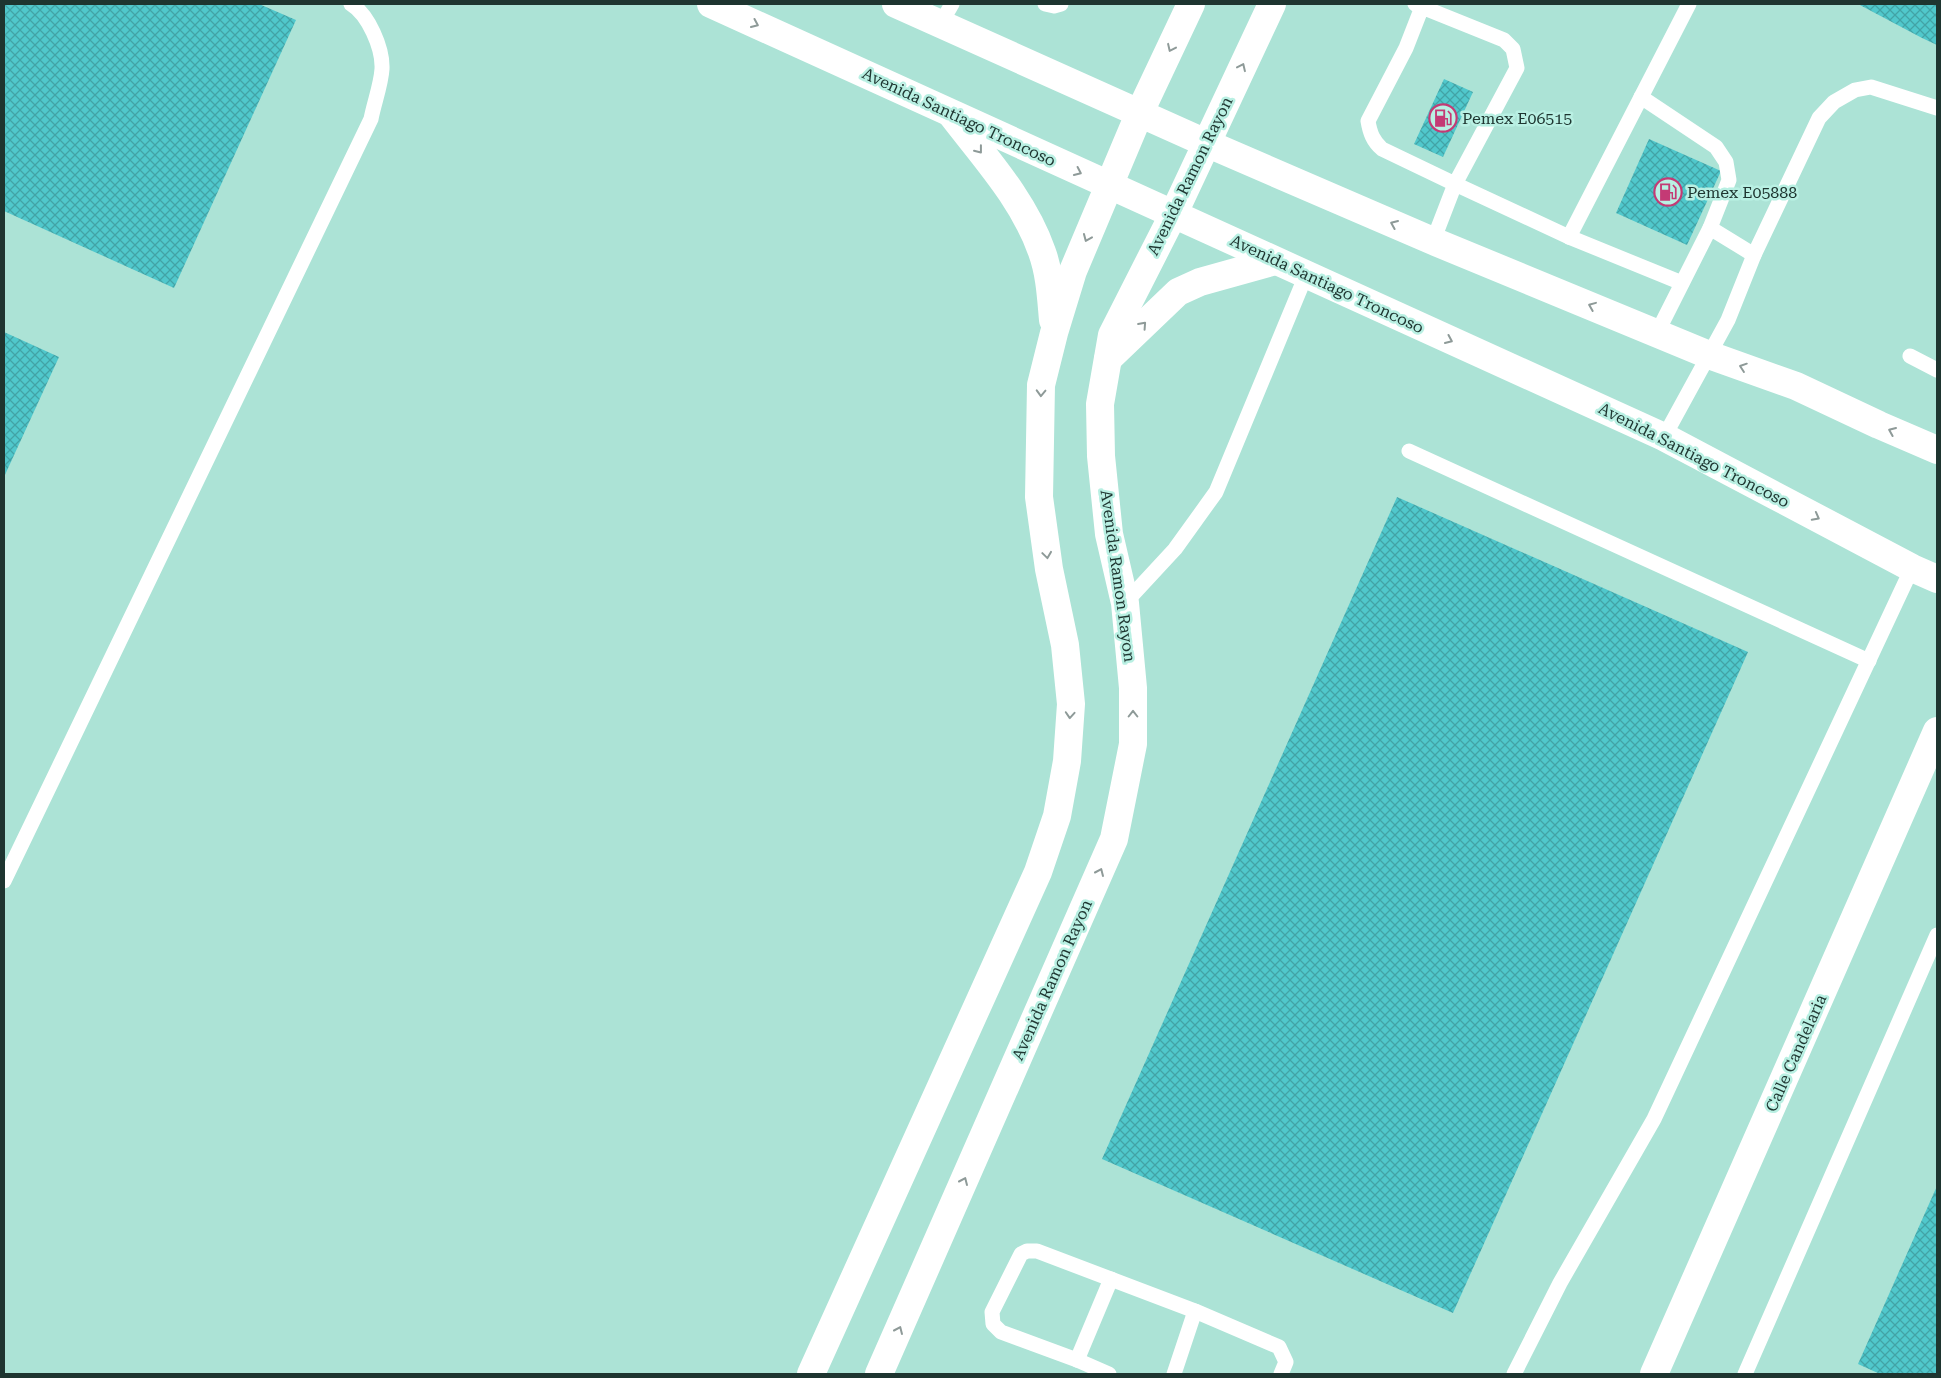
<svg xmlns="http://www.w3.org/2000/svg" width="1941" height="1378" viewBox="0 0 1941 1378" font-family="'Roboto Serif',serif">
<defs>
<pattern id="building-cross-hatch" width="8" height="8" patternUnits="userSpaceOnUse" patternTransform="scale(1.25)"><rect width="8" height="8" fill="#50c8cc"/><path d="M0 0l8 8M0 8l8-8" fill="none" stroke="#42a3a6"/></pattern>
</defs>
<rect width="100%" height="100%" fill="#ace3d6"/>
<g fill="url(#building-cross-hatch)">
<path d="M4,4H259L296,20L174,288L4,211Z"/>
<path d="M1858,4H1937V45L1922,38Z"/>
<path d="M1444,79L1473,92L1443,157L1414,144Z"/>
<path d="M1649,139L1721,171L1687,245L1616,213Z"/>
<path d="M4,332L59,357L4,477Z"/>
<path d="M1397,497L1748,652L1453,1313L1102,1159Z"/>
<path d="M1937,1186V1374H1880L1858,1364Z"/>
</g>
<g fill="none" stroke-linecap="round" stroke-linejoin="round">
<g stroke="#fff" stroke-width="15">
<path d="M1045,4L1054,6L1061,4"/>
<path d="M1415,4L1422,7L1406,48L1368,121C1370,133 1373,141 1382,149L1455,184L1517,68L1513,49L1504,40L1422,7"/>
<path d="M941,23L952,4"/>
<path d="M1641,97L1716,147L1726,162L1729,180L1710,228"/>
<path d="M1569,237L1689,4"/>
<path d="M1433,241L1455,184L1569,237L1682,283"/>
<path d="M1657,333L1710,228L1754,255"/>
<path d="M1910,356L1937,370"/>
<path d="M1664,437L1728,320L1754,255L1819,118L1834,102L1855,90L1871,87L1937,108"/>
<path d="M1409,451L1869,661"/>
<path d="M1125,603L1175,549L1216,492L1306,275"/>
<path d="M4,881L371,119C374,103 381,85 382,69C383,48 368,14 351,4"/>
<path d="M1077,1360L1111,1279"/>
<path d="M1109,1374L1077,1360L1001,1332L993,1324L992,1312L1021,1254L1027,1251H1037L1195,1311L1279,1347L1286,1362L1281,1374"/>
<path d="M1174,1374L1195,1311"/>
<path d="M1514,1374L1560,1283L1654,1119L1912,568"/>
<path d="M1745,1374L1937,935"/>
</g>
<path stroke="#fff" stroke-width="28" d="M1654,1374L1937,731"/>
<g stroke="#fff" stroke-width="28">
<path d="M711,4L1664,437L1912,568L1937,579"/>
<path d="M896,4L1206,143L1433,241L1709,355L1796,386L1879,425L1937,450"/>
<path d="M952,115C985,158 1024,200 1042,252C1050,274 1051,298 1053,320"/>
<path d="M1108,359L1178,292L1200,282L1275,261"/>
<path d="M811,1374L1038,872L1057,816L1067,761L1071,704L1065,645L1049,569L1039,497L1041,385L1054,333L1073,271L1140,112L1191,4"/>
<path d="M879,1374L1114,839L1133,744V688L1125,603L1109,534L1101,456L1100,404L1112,335L1174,213L1272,4"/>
</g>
</g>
<defs><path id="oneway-chevron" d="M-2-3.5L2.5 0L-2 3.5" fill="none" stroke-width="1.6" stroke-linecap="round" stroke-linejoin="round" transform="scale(1.25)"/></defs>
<g stroke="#8e9a98">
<use href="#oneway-chevron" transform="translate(755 24) rotate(24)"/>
<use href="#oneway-chevron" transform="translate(1171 48) rotate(115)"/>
<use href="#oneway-chevron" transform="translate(1242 67) rotate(-65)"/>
<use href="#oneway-chevron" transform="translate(979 150) rotate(52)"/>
<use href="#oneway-chevron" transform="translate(1078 172) rotate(25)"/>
<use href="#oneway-chevron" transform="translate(1394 224) rotate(-157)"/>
<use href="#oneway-chevron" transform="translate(1087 238) rotate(113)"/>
<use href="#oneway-chevron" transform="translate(1592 306) rotate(-158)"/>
<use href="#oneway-chevron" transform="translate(1143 325) rotate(-48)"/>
<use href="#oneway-chevron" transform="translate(1449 340) rotate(24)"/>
<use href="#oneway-chevron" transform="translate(1743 367) rotate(-161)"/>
<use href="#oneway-chevron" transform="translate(1041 393) rotate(92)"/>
<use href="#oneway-chevron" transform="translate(1892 431) rotate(-157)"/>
<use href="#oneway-chevron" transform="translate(1816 517) rotate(28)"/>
<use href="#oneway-chevron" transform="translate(1047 555) rotate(82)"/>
<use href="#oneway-chevron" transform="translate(1133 714) rotate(-90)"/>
<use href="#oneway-chevron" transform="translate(1070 715) rotate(94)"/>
<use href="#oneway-chevron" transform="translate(1100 872) rotate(-66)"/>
<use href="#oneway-chevron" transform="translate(964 1181) rotate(-66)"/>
<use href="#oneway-chevron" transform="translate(899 1330) rotate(-66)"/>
</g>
<defs>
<g id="fuel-ring" transform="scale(1.4375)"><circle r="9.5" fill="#b9f0e3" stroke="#c43a75" stroke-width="1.5"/><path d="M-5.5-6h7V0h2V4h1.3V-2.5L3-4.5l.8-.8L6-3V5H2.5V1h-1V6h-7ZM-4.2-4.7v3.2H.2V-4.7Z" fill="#c43a75"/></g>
</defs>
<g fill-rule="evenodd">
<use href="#fuel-ring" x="1443" y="118"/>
<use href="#fuel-ring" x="1668" y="192"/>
</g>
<g text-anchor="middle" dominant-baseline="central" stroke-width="5" stroke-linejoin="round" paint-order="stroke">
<g font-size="16" fill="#1e3530" stroke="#b9f0e3">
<text transform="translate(959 117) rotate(25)">Avenida Santiago Troncoso</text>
<text transform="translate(1190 176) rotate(-64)">Avenida Ramon Rayon</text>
<text transform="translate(1327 284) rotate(25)">Avenida Santiago Troncoso</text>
<text transform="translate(1694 455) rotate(27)">Avenida Santiago Troncoso</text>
<text transform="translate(1118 576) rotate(82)">Avenida Ramon Rayon</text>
<text transform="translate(1052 980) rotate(-66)">Avenida Ramon Rayon</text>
<text transform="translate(1796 1053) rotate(-66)">Calle Candelaria</text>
</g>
<g font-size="16" fill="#1e3530" stroke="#b9f0e3" text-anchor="start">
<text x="1462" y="118">Pemex E06515</text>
<text x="1687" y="192">Pemex E05888</text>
</g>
</g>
<rect width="1941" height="1378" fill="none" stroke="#1e3530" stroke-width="10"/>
</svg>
